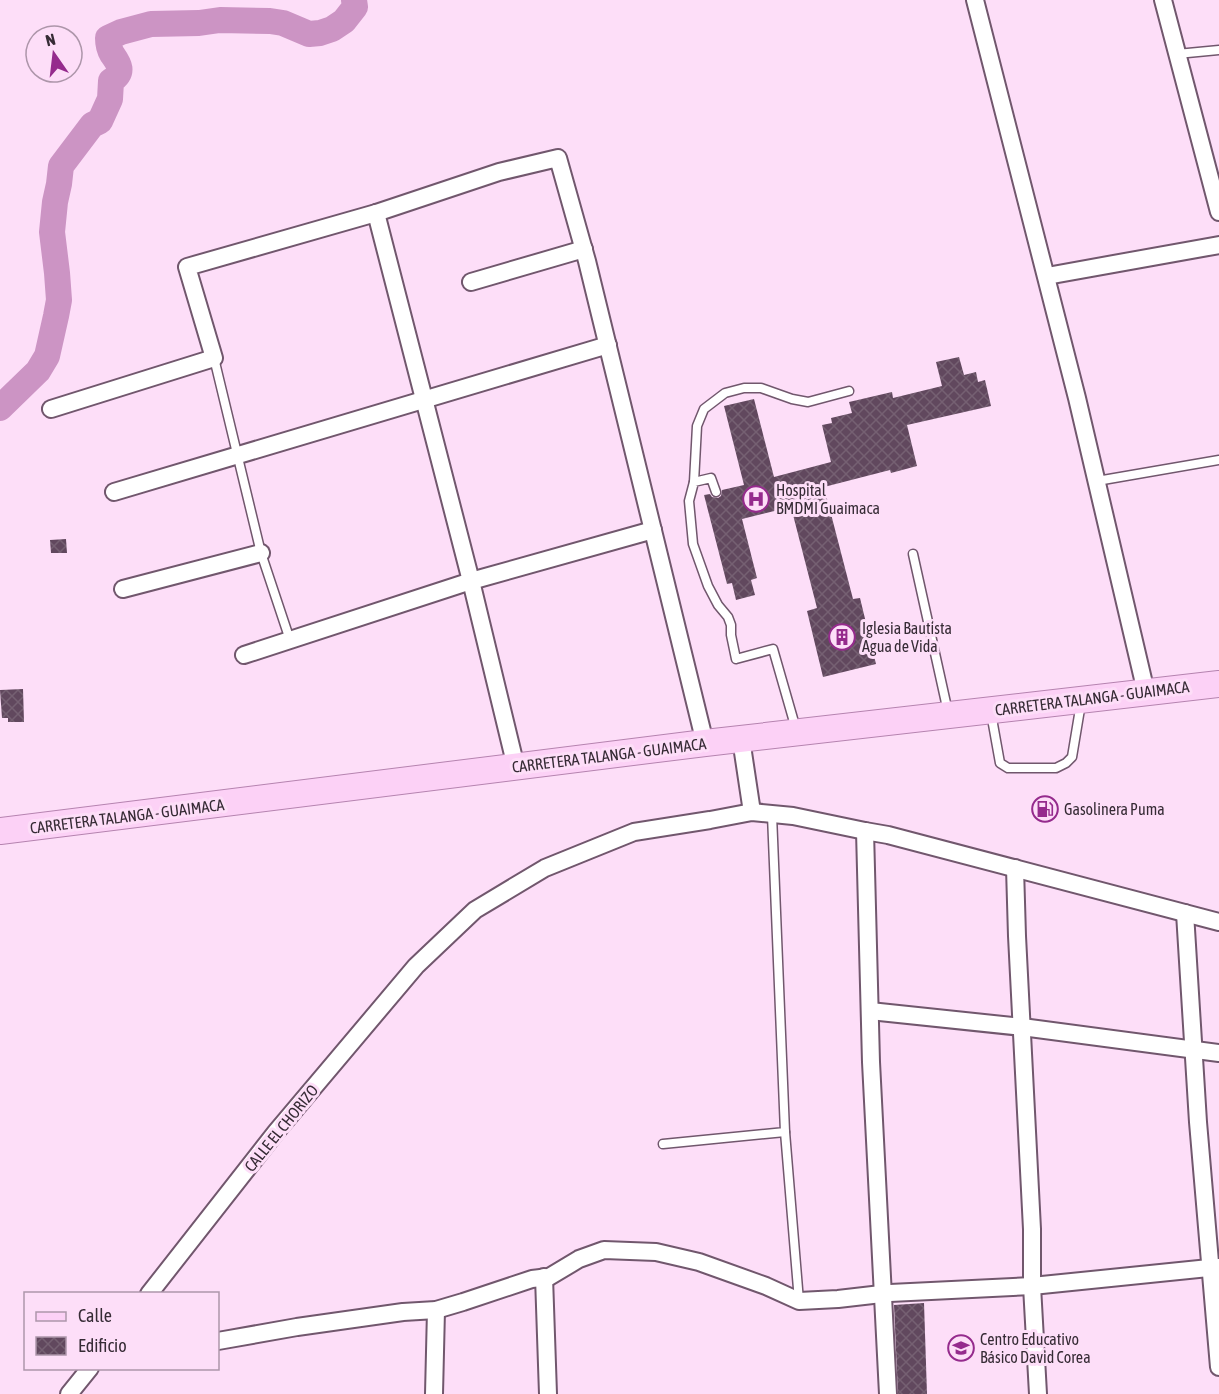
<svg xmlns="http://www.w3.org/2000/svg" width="1219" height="1394" viewBox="0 0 1219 1394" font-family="'Asap Condensed',sans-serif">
<defs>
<pattern id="building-cross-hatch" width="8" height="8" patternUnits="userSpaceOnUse" patternTransform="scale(1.5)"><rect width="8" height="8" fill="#61485e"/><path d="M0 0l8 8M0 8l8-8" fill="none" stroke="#756072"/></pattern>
</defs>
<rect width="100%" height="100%" fill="#fddef8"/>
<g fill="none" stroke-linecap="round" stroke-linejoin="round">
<path stroke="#cc94c4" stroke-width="26" d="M0,408L38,371L47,356L56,316L59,300L57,273L52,232L55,202L59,184L61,166L92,125L100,121L110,99L111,81C125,72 119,64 112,54C109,49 108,44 108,38L121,32L151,24L199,23L220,20L270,21L283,23L309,34L320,33L332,29L344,21L355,7L354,0"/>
</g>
<g fill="url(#building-cross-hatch)">
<path d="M959,357L964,375L976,372L978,382L985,380L991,406L907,425L917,466L891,473L890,470L824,487L853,599L860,598L876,664L823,677L807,611L817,608L791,507L742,519L757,578L751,580L755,595L736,600L732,583L727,584L704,495L710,494L712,497L718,498L721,496L722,490L744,485L724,406L754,399L774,477L831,462L822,425L832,423L831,418L852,413L849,402L892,392L893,398L942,386L936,362Z"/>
<path d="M66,539L67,553H51L50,540Z"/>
<path d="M23,689L24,722H8V718H2L0,690Z"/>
<path d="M924,1303L927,1394H898L894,1305Z"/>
</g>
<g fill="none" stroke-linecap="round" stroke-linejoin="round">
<g stroke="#71576d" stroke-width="11">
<g id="lane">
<path d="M1177,54L1219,50"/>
<path d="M214,358L261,553L290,640"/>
<path d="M1097,481L1219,460"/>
<path d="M694,482L697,426L704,409L725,393L744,388H761L792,399L808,402L849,391"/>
<path d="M716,492L711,478L694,482L689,501L693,544L708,586L718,605L728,617L731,625V635L736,659L773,649L796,729"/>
<path d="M913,554L948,712"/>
<path d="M991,713L1000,763L1008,768H1056L1066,763L1072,757L1081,703"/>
<path d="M785,1132L799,1301"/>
<path d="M663,1144L785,1132L772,815"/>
</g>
</g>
<g stroke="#71576d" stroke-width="20">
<g id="street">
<path d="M975,0L1077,398L1146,692"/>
<path d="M1163,0L1219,212"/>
<path d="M376,213L471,581L516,767"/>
<path d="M1047,276L1219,245"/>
<path d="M471,282L584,249"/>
<path d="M51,409L214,358L187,267L376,213L499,172L558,158L587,261L705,743"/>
<path d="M114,492L608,345"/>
<path d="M123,589L261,553"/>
<path d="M244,655L471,581L653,530"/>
<path d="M741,739L752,812"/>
<path d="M865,831L871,1062L888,1394"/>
<path d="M1015,868L1017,936L1032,1229V1286L1038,1394"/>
<path d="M1185,913L1198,1122L1219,1367"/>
<path d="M870,1011L1022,1027L1219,1053"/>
<path d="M544,1277L548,1394"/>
<path d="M149,1294L276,1132L416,966L475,910L545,868L634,832L710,820L752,812L793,816L865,831L888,835L1219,922"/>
<path d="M218,1341L297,1327L403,1312L436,1310L463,1302L532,1279L549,1277L579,1259L604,1250L656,1252L699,1262L766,1286L799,1301L838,1299L890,1293L1032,1286L1219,1267"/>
<path d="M69,1394L90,1368"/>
<path d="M434,1394L436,1310"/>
</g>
</g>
<g stroke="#b583af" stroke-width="28">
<path id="primary" d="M0,831L705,743L1219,684"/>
</g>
<use href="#lane" stroke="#fff" stroke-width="8"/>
<use href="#street" stroke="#fff" stroke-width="16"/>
<use href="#primary" stroke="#fcd1f6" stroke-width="26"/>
</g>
<defs>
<g id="hospital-ring" transform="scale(1.35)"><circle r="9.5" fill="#fddef8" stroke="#952b8d" stroke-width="1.5"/><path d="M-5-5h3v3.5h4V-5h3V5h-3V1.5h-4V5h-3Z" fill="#952b8d"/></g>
<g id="building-ring" transform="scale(1.35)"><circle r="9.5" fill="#fddef8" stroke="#952b8d" stroke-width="1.5"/><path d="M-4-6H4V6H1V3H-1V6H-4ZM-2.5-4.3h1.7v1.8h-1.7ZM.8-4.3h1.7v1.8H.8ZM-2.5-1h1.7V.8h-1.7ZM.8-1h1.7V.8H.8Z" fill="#952b8d"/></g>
<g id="fuel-ring" transform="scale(1.35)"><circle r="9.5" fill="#fddef8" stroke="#952b8d" stroke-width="1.5"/><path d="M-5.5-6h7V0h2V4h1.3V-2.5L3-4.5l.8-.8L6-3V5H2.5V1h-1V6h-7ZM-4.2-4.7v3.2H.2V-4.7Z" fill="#952b8d"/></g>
<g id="school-ring" transform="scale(1.35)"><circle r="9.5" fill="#fddef8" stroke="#952b8d" stroke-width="1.5"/><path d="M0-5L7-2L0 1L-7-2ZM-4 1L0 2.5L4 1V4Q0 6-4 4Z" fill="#952b8d"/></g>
</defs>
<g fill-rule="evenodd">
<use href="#hospital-ring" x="756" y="499"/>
<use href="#building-ring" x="842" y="637"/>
<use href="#fuel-ring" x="1045" y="809"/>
<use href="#school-ring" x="961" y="1348"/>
</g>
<g text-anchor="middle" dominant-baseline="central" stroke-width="6" stroke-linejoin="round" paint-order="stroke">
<g font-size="16" fill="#362b35" stroke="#fddef8" text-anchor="start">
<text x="776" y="490">Hospital<tspan x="776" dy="18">BMDMI Guaimaca</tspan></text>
<text x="862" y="628">Iglesia Bautista<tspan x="862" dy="18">Agua de Vida</tspan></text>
<text x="1064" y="809">Gasolinera Puma</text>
<text x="980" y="1339">Centro Educativo<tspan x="980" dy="18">Básico David Corea</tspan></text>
</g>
<g font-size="16" fill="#362b35" stroke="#fddef8">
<text transform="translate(1092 698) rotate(-7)">CARRETERA TALANGA - GUAIMACA</text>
<text transform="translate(609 755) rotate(-7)">CARRETERA TALANGA - GUAIMACA</text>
<text transform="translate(127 816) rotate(-7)">CARRETERA TALANGA - GUAIMACA</text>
<text transform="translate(281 1128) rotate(-51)">CALLE EL CHORIZO</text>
</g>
</g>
<rect x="24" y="1292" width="195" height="78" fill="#fddef8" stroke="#ad96aa" stroke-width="1.5"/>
<rect x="36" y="1312" width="30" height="9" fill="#fcd1f6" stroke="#ad96aa" stroke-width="1.5"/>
<text x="78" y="1322" font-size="18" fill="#362b35">Calle</text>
<rect x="36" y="1337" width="30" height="18" fill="url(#building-cross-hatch)" stroke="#ad96aa" stroke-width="1.5"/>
<text x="78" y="1352" font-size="18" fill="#362b35">Edificio</text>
<g transform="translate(54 54) rotate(346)"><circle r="28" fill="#fddef8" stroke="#ad96aa" stroke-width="1.5"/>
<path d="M0-4.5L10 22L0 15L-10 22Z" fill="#952b8d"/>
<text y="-9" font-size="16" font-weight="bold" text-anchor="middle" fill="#362b35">N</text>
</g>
</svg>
